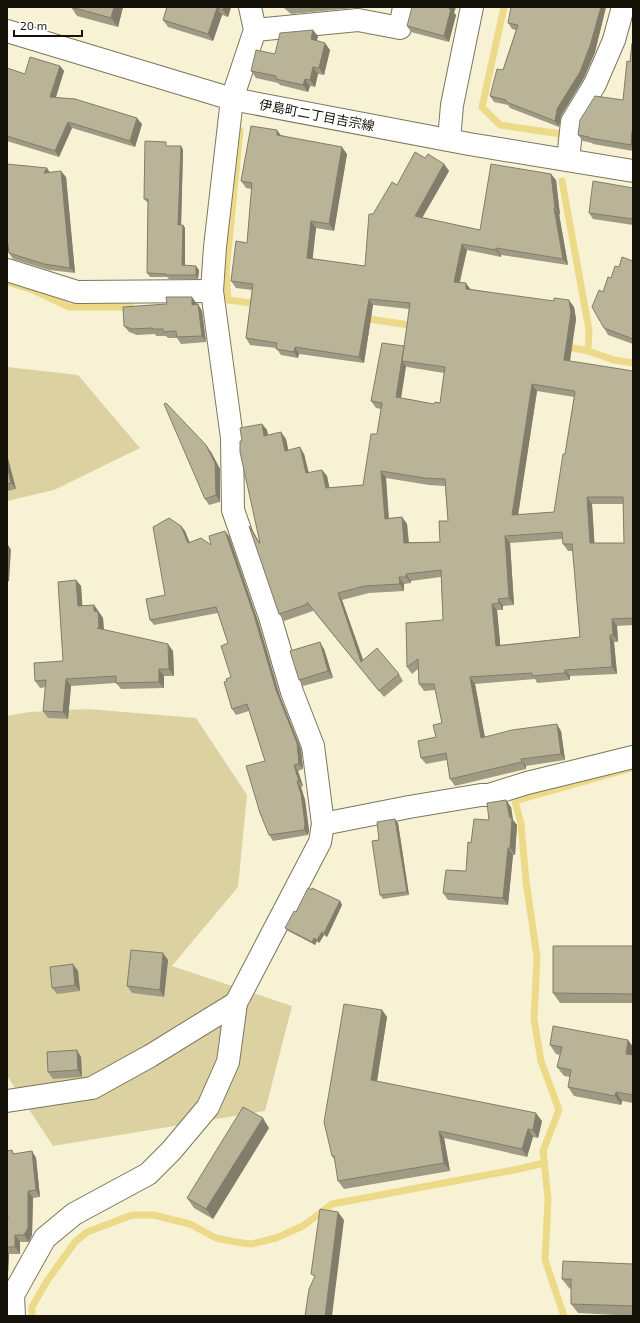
<svg xmlns="http://www.w3.org/2000/svg" width="640" height="1323" viewBox="0 0 640 1323" font-family="'Exo 2','Noto Sans JP',sans-serif">
<rect width="100%" height="100%" fill="#f8f2d5"/>
<g fill="#dbd1a1">
<path d="M7,367L78,375L140,448L54,490L7,501Z"/>
<path d="M88,709L196,718L247,795L238,887L172,966L292,1006L265,1111L53,1146L7,1076V716L29,712Z"/>
</g>
<g fill="none" stroke-linecap="round" stroke-linejoin="round">
<g stroke="#ecda89" stroke-width="7">
<path d="M504,7L482,107L500,125L561,134V142"/>
<path d="M240,131L226,272L228,300L259,304"/>
<path d="M562,181L589,330L588,351L614,360L633,363"/>
<path d="M7,282L33,290L69,307H131"/>
<path d="M362,318L416,326"/>
<path d="M563,346L588,351"/>
<path d="M32,1316V1307L47,1281L75,1242L87,1232L132,1215H153L190,1224L216,1238L236,1242L251,1244L276,1238L303,1226L332,1204L519,1169L544,1163"/>
<path d="M564,1316L545,1260L548,1199L543,1151L559,1110L541,1061L534,1019L537,957L526,881L521,824L515,801L632,768"/>
</g>
<g stroke="#7b765c" stroke-width="24">
<g id="minor">
<path d="M255,30L358,20L400,28L404,7"/>
<path d="M449,140L452,105L472,7"/>
<path d="M568,160L572,122L595,84L614,40L623,7"/>
<path d="M7,270L77,292L212,291"/>
<path d="M323,824L409,807L481,795H489L527,783L633,757"/>
<path d="M7,1101L92,1088L150,1056L236,1003"/>
<path d="M14,1316L13,1295L45,1238L74,1214L148,1174L171,1151L208,1107L228,1062L236,1003L320,842L323,824L313,746L292,692L270,617L233,510L232,438L212,291L215,247L232,99L255,30L250,7"/>
</g>
</g>
<g stroke="#7b765c" stroke-width="24">
<path id="tertiary" d="M7,31L232,99L469,144L633,171"/>
</g>
<use href="#minor" stroke="#fff" stroke-width="22"/>
<use href="#tertiary" stroke="#fff" stroke-width="22"/>
</g>
<g fill="#9f9a83" fill-rule="evenodd">
<path d="M71,7H123L118,27L77,16Z"/>
<path d="M167,7H231L228,17L222,15L213,41L168,27L163,20Z"/>
<path d="M283,7H355V8L291,14Z"/>
<path d="M606,7L595,52L584,78L561,116L559,127L510,108L508,105L494,102L490,96L503,70L516,30L512,29L508,23Z"/>
<path d="M454,13L456,15L449,42L411,32L407,26Z"/>
<path d="M318,36L317,41L330,50L324,75L318,74L315,87L310,86L308,92L280,85L278,83L256,78L251,71L275,54Z"/>
<path d="M633,43V151L593,144L592,143L583,141L578,135L623,100Z"/>
<path d="M60,66L64,71L56,97L142,124L135,147L72,128L59,157L7,141V68L25,74Z"/>
<path d="M281,135L347,154L334,231L316,228L312,259L365,266L373,214L397,185L425,158L444,164L449,171L422,218L480,230L556,180L560,215L559,214L568,265L501,255V257L467,250L460,282L471,289L574,307L576,319L570,361L633,371V625L617,626L618,642H614L617,674L570,676V680L537,683L535,679L475,684L485,737L561,731L565,760L526,766V769L455,786L450,779L447,760L426,764L421,758L436,737L442,723L436,690L424,691L419,684L418,669L412,674L407,667L443,620L441,577L411,581V583L404,584V591L369,593L342,600L363,660L399,674L403,681L384,697L312,609L313,611L284,621L279,614L249,526L254,533L260,543L242,441L262,424L267,430L268,435L286,439L288,450L304,454L309,473L322,470L327,476L329,488L363,485L377,434L381,409L376,408L371,401L404,347L409,309L373,305L364,363L299,354L298,358L281,355L276,348L250,345L246,338L252,290L236,288L231,281L247,243L252,189L246,188L241,181ZM406,366L407,367L444,373L440,403L434,404L401,398ZM537,391L574,397L565,454L554,512L518,515ZM386,478L429,485L445,486L448,521L440,542H409L407,524L402,517L389,518ZM592,504H623L624,543H594ZM563,539V544L568,551H573L580,637L500,645L497,610H503V606L514,605L510,543Z"/>
<path d="M168,146H181L183,150L181,225H183L185,228V265L199,270L198,279H169L167,277H150L147,273L148,202H147L144,199Z"/>
<path d="M7,164L49,172L66,177L75,273L49,270L13,259L9,253L8,246H7Z"/>
<path d="M633,188V225L593,219L589,213Z"/>
<path d="M633,261V344L608,335L604,328L603,292L611,278L619,267Z"/>
<path d="M197,304H198L202,311L206,342L181,344L177,338H168L166,336H156L155,334L137,335L129,332L124,326Z"/>
<path d="M211,452L220,469V502L209,505L205,499Z"/>
<path d="M7,455L16,489L7,491Z"/>
<path d="M181,526L185,531L189,542L211,545L229,536L258,621L280,696L301,749L303,769L298,771L303,786L301,787L305,800L309,830L308,835L273,841L269,835L265,761L249,711L236,715L232,709L227,681L231,677L228,643L218,613L154,625L150,620L165,595Z"/>
<path d="M76,580L81,586L82,606L94,605L103,618L104,630L173,651L174,676H164V688L121,689L116,683L71,686L68,719L48,718L43,711L46,687L40,688L35,681L63,661Z"/>
<path d="M324,649L333,678L303,686L299,680Z"/>
<path d="M511,807L513,820L517,825L515,855H513L508,905L448,900L443,893L466,871L471,843Z"/>
<path d="M398,823L409,895L383,899L380,895L379,840Z"/>
<path d="M340,901L342,905L327,937L324,935L319,943L317,941L315,945L288,931L285,928L296,912Z"/>
<path d="M633,946V1003H560L553,993Z"/>
<path d="M168,960L164,997L132,993L127,986Z"/>
<path d="M78,971L80,991L57,994L52,988Z"/>
<path d="M382,1010L387,1017L377,1081L542,1121L538,1138L533,1137L527,1157L444,1138L450,1171L344,1189L338,1181L335,1160L332,1156Z"/>
<path d="M628,1040L633,1047V1103L622,1101L621,1105L574,1096L568,1087L570,1077L564,1076L557,1067L560,1055L556,1054L550,1045Z"/>
<path d="M81,1057L82,1077L53,1079L48,1072Z"/>
<path d="M269,1128L213,1219L194,1208L187,1198Z"/>
<path d="M12,1150L14,1154L32,1151L36,1158L40,1197L33,1198L32,1235L29,1242H20V1254H9L8,1273H7V1218H8Z"/>
<path d="M633,1264V1316L578,1313L571,1304V1289L569,1288L562,1279Z"/>
</g>
<g fill="#827d6a">
<path d="M114,7H123L118,27L111,18Z"/>
<path d="M224,7H231L228,17L223,10Z"/>
<path d="M450,7H456L454,13L456,15L449,42L444,36Z"/>
<path d="M601,7H606L595,52L584,78L561,116L559,127L555,121L557,109Z"/>
<path d="M217,8L222,15L213,41L208,34Z"/>
<path d="M313,30L318,36L315,46L311,39Z"/>
<path d="M325,43L330,50L324,75L319,68Z"/>
<path d="M60,66L64,71L54,103L50,97Z"/>
<path d="M313,67L318,74L315,87L310,80Z"/>
<path d="M305,79L310,86L308,92L303,85Z"/>
<path d="M137,118L142,124L135,147L130,141Z"/>
<path d="M68,122L72,128L59,157L55,151Z"/>
<path d="M277,130L282,137L277,135Z"/>
<path d="M632,131L633,133V148L631,145Z"/>
<path d="M181,146L183,150L181,228L178,225Z"/>
<path d="M342,147L347,154L334,231L329,224Z"/>
<path d="M444,164L449,171L419,223L415,216Z"/>
<path d="M47,168L51,174L44,173Z"/>
<path d="M61,171L66,177L75,273L70,268Z"/>
<path d="M551,174L556,180L560,215L555,208Z"/>
<path d="M554,208L559,214L568,265L563,259Z"/>
<path d="M311,221L316,228L312,265L307,258Z"/>
<path d="M183,225L185,228V269L182,265Z"/>
<path d="M462,244L467,250L458,288L454,282Z"/>
<path d="M496,248L501,255V257L496,250Z"/>
<path d="M196,266L199,270L198,279L196,275Z"/>
<path d="M466,283L471,290L466,289Z"/>
<path d="M192,297L197,304L196,311L192,305Z"/>
<path d="M369,299L373,305L364,363L359,357Z"/>
<path d="M569,300L574,307L576,319L569,367L564,360Z"/>
<path d="M198,304L202,311L206,342L202,336Z"/>
<path d="M404,346L402,361L406,366L400,404L396,397Z"/>
<path d="M295,347L299,354L298,358L294,352Z"/>
<path d="M532,384L537,391L517,522L512,515Z"/>
<path d="M262,424L267,430L269,443L264,436Z"/>
<path d="M281,432L286,439L290,458L285,451Z"/>
<path d="M206,445L211,452L220,469V502L216,495Z"/>
<path d="M300,447L304,454L310,480L306,473Z"/>
<path d="M7,455L16,489L11,483L7,465Z"/>
<path d="M322,470L327,476L331,495L326,488Z"/>
<path d="M381,471L386,478L389,525L385,519Z"/>
<path d="M587,497L592,504L595,550L590,543Z"/>
<path d="M402,517L407,524L409,549L404,543Z"/>
<path d="M181,526L185,531L192,548L188,543Z"/>
<path d="M249,526L254,533L263,550L259,543Z"/>
<path d="M225,531L229,536L258,621L280,696L301,749L303,769L299,764Z"/>
<path d="M505,536L510,543L514,605L509,598Z"/>
<path d="M7,543L11,550L9,582L7,579Z"/>
<path d="M406,574L411,581V583L406,577Z"/>
<path d="M399,577L404,584V591L400,584Z"/>
<path d="M76,580L81,586L83,613L78,606Z"/>
<path d="M338,593L342,600L366,668L361,662Z"/>
<path d="M498,599L503,606V610L499,603Z"/>
<path d="M492,604L497,610L501,652L496,646Z"/>
<path d="M94,605L103,618L104,634L99,628L94,611Z"/>
<path d="M612,619L617,626L618,642L613,635Z"/>
<path d="M610,635L614,642L617,674L612,667Z"/>
<path d="M320,642L324,649L333,678L328,671Z"/>
<path d="M168,644L173,651L174,676L169,669Z"/>
<path d="M159,669L164,676V688L159,682Z"/>
<path d="M565,670L570,676V680L565,673Z"/>
<path d="M470,677L475,684L486,744L481,738Z"/>
<path d="M66,679L71,686L68,719L63,712Z"/>
<path d="M557,724L561,731L565,760L561,754Z"/>
<path d="M521,759L526,766V769L522,762Z"/>
<path d="M294,765L298,771L303,786L299,781Z"/>
<path d="M297,781L301,787L305,800L309,830L308,835L304,830Z"/>
<path d="M506,800L511,807L513,820L517,825L515,855L510,848V818Z"/>
<path d="M395,819L398,823L409,895L407,892Z"/>
<path d="M508,848L513,855L508,905L503,898Z"/>
<path d="M340,901L342,905L327,937L324,933Z"/>
<path d="M322,932L324,935L319,943L317,940Z"/>
<path d="M314,938L317,941L315,945L312,942Z"/>
<path d="M163,953L168,960L164,997L160,990Z"/>
<path d="M73,964L78,971L80,991L75,985Z"/>
<path d="M382,1010L387,1017L376,1087L371,1080Z"/>
<path d="M628,1040L633,1047V1057L626,1054Z"/>
<path d="M77,1050L81,1057L82,1077L78,1070Z"/>
<path d="M616,1092L622,1101L621,1105L615,1096Z"/>
<path d="M536,1113L542,1121L538,1138L533,1130Z"/>
<path d="M263,1118L269,1128L213,1219L206,1209Z"/>
<path d="M528,1129L533,1137L527,1157L522,1149Z"/>
<path d="M439,1131L444,1138L450,1171L444,1163Z"/>
<path d="M32,1151L36,1158L40,1197L36,1190Z"/>
<path d="M28,1191L33,1198L32,1235L29,1242L24,1235Z"/>
<path d="M338,1212L344,1220L332,1316H325Z"/>
<path d="M15,1235L20,1242V1254L15,1247Z"/>
<path d="M7,1251L9,1254L8,1273L7,1271Z"/>
</g>
<g fill="#b9b398" stroke="#827d6a" fill-rule="evenodd">
<path d="M71,7H114L111,18Z"/>
<path d="M167,7H224L223,10L217,8L208,34L163,20Z"/>
<path d="M412,7H450L449,9H451L444,36L407,26Z"/>
<path d="M511,7H601L590,46L580,72L557,109L555,121L506,102V100L490,96L497,69L503,70L518,25L508,23Z"/>
<path d="M313,30L311,39L325,43L319,68L313,67L310,80L305,79L303,85L276,79V76L251,71L256,50L275,54L280,33Z"/>
<path d="M632,43H633V131H632L631,145L589,138V137L578,135L580,120L595,96L623,100L627,61L630,62Z"/>
<path d="M30,57L60,66L50,97L75,99L137,118L130,141L68,122L55,151L7,136V68L25,74Z"/>
<path d="M251,126L277,130V135L342,147L329,224L311,221L307,258L365,266L369,214H373L392,182L397,185L415,152L425,158L428,154L444,164L415,216L480,230L491,164L551,174L555,208H554L563,259L496,248V250L462,244L454,282L466,283V289L554,301V298L569,300L571,312L564,360L633,371V618L612,619L613,635H610L612,667L565,670V673L532,676V673L470,677L481,738L512,730L557,724L561,754L521,759L522,762L450,779L446,753L421,758L418,741L436,737L433,725L442,723L434,684H419L418,659L407,667L406,623L443,620L441,570L406,574V577H399L400,584L365,586L338,593L361,662L377,648L399,674L379,691L307,602L308,604L279,614L249,526L259,543H260L240,452V441H242L240,428L262,424L264,436L281,432L285,451L300,447L306,473L322,470L326,488L363,485L371,434H377L382,403L371,401L382,343L404,346L396,397L434,404L435,402L440,403L445,367L402,361L410,303L369,299L359,357L295,347L294,352L276,349L277,343L246,338L253,284L231,281L236,241L247,243L252,183L241,181ZM532,384L574,391L575,392L565,454H563L554,512L512,515ZM381,471L424,478L445,479L448,521H439L440,542L404,543L402,517L385,519ZM587,497H623L624,543H590ZM562,532L563,544H572L580,637L496,646L492,604L499,603L498,599L509,598L505,536Z"/>
<path d="M145,141L166,142V146H181L178,225H183L182,265L196,266V275H166V274L147,273L148,199H144Z"/>
<path d="M7,164L47,168L44,173L61,171L70,268L44,264L9,253L7,239Z"/>
<path d="M593,181L633,188V219L589,213Z"/>
<path d="M622,257L633,261V339L604,328L592,307L599,290L603,292L608,277L611,278L615,266L619,267Z"/>
<path d="M166,297H192V305L198,304L202,336L177,337L176,331L163,332V329H152V328L132,329L124,326L123,307L167,304Z"/>
<path d="M166,403L206,445L215,463L216,495L205,499L164,404Z"/>
<path d="M7,465L11,483L7,484Z"/>
<path d="M169,518L181,526L188,543L201,538L211,545L209,536L225,531L254,615L276,690L297,743L299,764L294,765L299,781H297L301,794L305,824L304,830L269,835L260,813L246,766L265,761L247,704L232,709L224,682L227,681L226,679L231,677L221,646L228,643L216,607L150,620L146,599L165,595L153,527Z"/>
<path d="M76,580L78,606L94,605V611L98,612L99,628H97L168,644L169,669H159V682L116,683V676L66,679L63,712L43,711L46,680L35,681L34,663L63,661L58,582Z"/>
<path d="M320,642L328,671L299,680L290,651Z"/>
<path d="M506,800L510,818H512L510,848H508L503,898L443,893L446,870L466,871L468,842L471,843L474,819L489,820L487,803Z"/>
<path d="M395,819L407,892L380,895L372,841L379,840L377,822Z"/>
<path d="M308,888L312,890V888L340,901L324,933L322,932L317,940L314,938L312,942L285,928L294,911L296,912Z"/>
<path d="M553,946H633V994L553,993Z"/>
<path d="M131,950L163,953L160,990L127,986Z"/>
<path d="M73,964L75,985L52,988L50,967Z"/>
<path d="M344,1004L382,1010L371,1080L536,1113L533,1130L528,1129L522,1149L439,1131L444,1163L338,1181L334,1156H332L324,1122Z"/>
<path d="M553,1026L628,1040L626,1054L633,1055V1095L616,1092L615,1096L568,1087L571,1070L557,1067L562,1047L550,1045Z"/>
<path d="M77,1050L78,1070L48,1072L47,1052Z"/>
<path d="M243,1107L263,1118L206,1209L187,1198Z"/>
<path d="M12,1150L13,1154L32,1151L36,1190L28,1191V1228L24,1235H15V1247H7V1218H8L7,1212V1151Z"/>
<path d="M320,1209L338,1212L325,1316H305L309,1289L315,1276L311,1274Z"/>
<path d="M563,1261L633,1264V1306L571,1304V1279H562Z"/>
</g>
<g text-anchor="middle" dominant-baseline="central" stroke-width="3" stroke-linejoin="round" paint-order="stroke">
<g font-size="13" fill="#151309" stroke="#fff">
<text transform="translate(317 115) rotate(11)">伊島町二丁目吉宗線</text>
</g>
</g>
<rect width="640" height="1323" fill="none" stroke="#151309" stroke-width="16"/>
<path d="M14 30v6h68v-6" fill="none" stroke="#151309" stroke-width="2"/>
<text x="20" y="30" font-size="12" fill="#151309" stroke="#ffffff" stroke-width="3" paint-order="stroke">20 m</text>
</svg>
